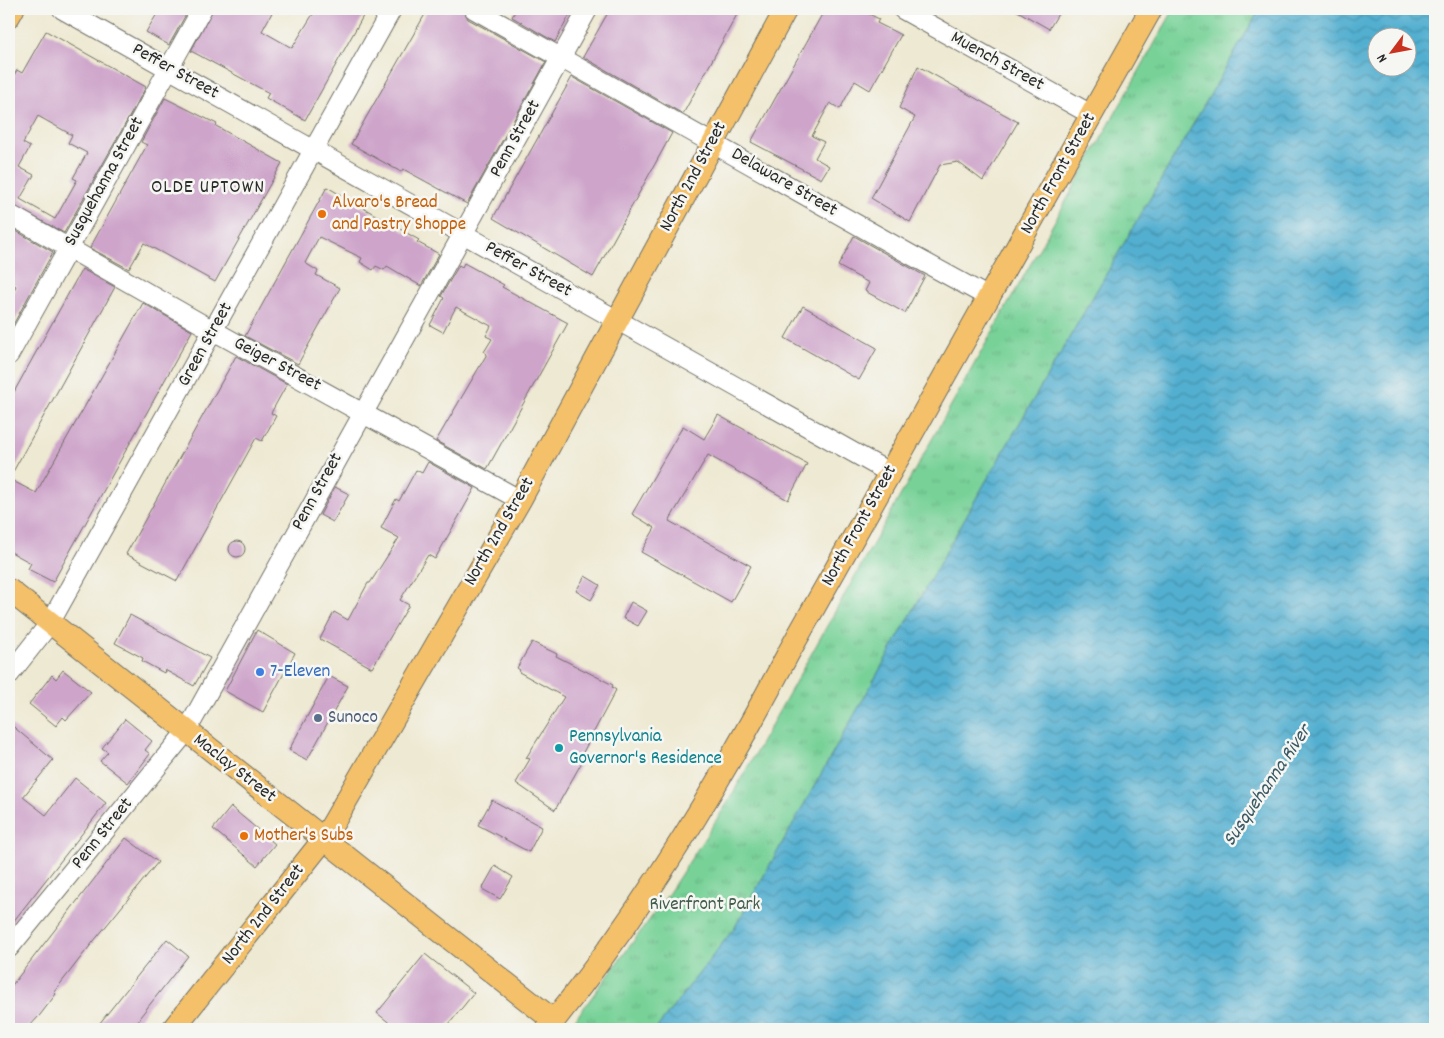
<svg xmlns="http://www.w3.org/2000/svg" width="1444" height="1038" viewBox="0 0 1444 1038" font-family="Dekko,sans-serif">
<defs>
<pattern id="park-tufts" width="24" height="20" patternUnits="userSpaceOnUse" patternTransform="scale(1.25)"><rect width="24" height="20" fill="#78d298"/><path d="M3 7l-1-3M5 7V3M7 7l1-3M15 17l-1-3M17 17v-4M19 17l1-3" fill="none" stroke="#68b483"/></pattern>
<pattern id="water-waves" width="16" height="10" patternUnits="userSpaceOnUse" patternTransform="scale(1.25)"><rect width="16" height="10" fill="#52afd0"/><path d="M0 5q4-4 8 0t8 0" fill="none" stroke="#448fa9"/></pattern>
</defs>
<rect width="100%" height="100%" fill="#f6f6f2"/>
<filter id="ink" filterUnits="userSpaceOnUse"><feTurbulence type="fractalNoise" baseFrequency=".02" numOctaves="2"/><feDisplacementMap in="SourceGraphic" scale="10" xChannelSelector="R" yChannelSelector="G"/><feConvolveMatrix kernelMatrix="1 2 1 2 8 2 1 2 1" color-interpolation-filters="sRGB"/></filter>
<filter id="wash" filterUnits="userSpaceOnUse"><feTurbulence type="fractalNoise" baseFrequency=".0096" numOctaves="4" result="noise"/><feDisplacementMap in="SourceGraphic" scale="20" xChannelSelector="R" yChannelSelector="G"/><feGaussianBlur stdDeviation="1.12" result="paint"/><feColorMatrix in="noise" values="0 0 0 0 0 0 0 0 0 0 0 0 0 0 0 0 0 1.4 0 .05"/><feComposite in="paint" operator="in"/></filter>
<g filter="url(#wash)">
<rect width="100%" height="100%" fill="#eee9d2"/>
<path fill="url(#park-tufts)" stroke="#527e62" d="M1174,9H1260L978,495L735,927L656,1029H568L665,899L728,802Z"/>
<path fill="url(#water-waves)" stroke="#3e6d7e" fill-rule="evenodd" d="M1260,9H1435V1029H656L735,927L978,495ZM1376,38H1406V68H1376Z"/>
<g id="blocks">
<g fill="#cea4ca" fill-rule="evenodd">
<path d="M160,9H189L169,45L146,32Z"/>
<path d="M213,9H274L262,31L292,48L316,9H367L305,120L266,98L269,93L191,51Z"/>
<path d="M428,9H463L468,19L546,62L467,204L403,169L401,172L351,144Z"/>
<path d="M516,9H573L555,42L512,17Z"/>
<path d="M610,9H740L683,114L583,57Z"/>
<path d="M825,9H859L879,19L877,23L901,35L870,90L855,81L840,109L830,103L812,136L824,142L815,158L829,166L821,179L751,142Z"/>
<path d="M1014,9H1061L1049,29Z"/>
<path d="M46,31L146,87L64,233L9,203V85L17,70L22,73ZM38,116L72,135L68,143L87,153L73,178L77,180L55,219L20,199L34,175L19,167L30,147L23,143Z"/>
<path d="M918,66L1018,122L983,181L958,162L940,165L910,222L871,198L915,117L899,108Z"/>
<path d="M572,77L672,133L593,277L493,218Z"/>
<path d="M165,98L217,124L216,126L282,163L215,282L144,243L129,269L90,248L147,145L141,142Z"/>
<path d="M327,187L419,240L417,242L439,254L421,286L387,266L384,270L376,266L373,270L360,262L362,258L319,237L305,263L318,271L316,275L340,288L298,364L245,336Z"/>
<path d="M9,227L53,252L9,332V300L16,286L9,282Z"/>
<path d="M854,236L925,276L905,313L865,291L869,283L838,266Z"/>
<path d="M464,263L504,285L502,287L568,323L487,469L436,441L487,354L484,352L492,339L486,336L491,326L456,307L443,332L430,325L444,298L441,296L459,265L462,267Z"/>
<path d="M82,269L115,287L9,479L36,493L143,303L192,331L53,582L28,569L31,563L9,551V401Z"/>
<path d="M803,306L877,348L859,380L785,338Z"/>
<path d="M236,356L287,384L271,413L276,416L262,441L256,438L177,581L126,554Z"/>
<path d="M718,415L807,464L788,500L708,455L669,521L751,566L731,602L641,552L655,528L632,514L683,426L704,439Z"/>
<path d="M428,462L475,488L435,559L428,555L400,600L409,605L372,668L320,639L334,612L348,620L368,583H370L399,538L381,528L396,499L399,501L416,470L422,473Z"/>
<path d="M335,487L349,494L333,522L320,515Z"/>
<circle cx="237" cy="549" r="8"/>
<path d="M585,576L600,585L591,600L576,591Z"/>
<path d="M631,602L647,611L638,626L623,618Z"/>
<path d="M130,615L210,658L194,686L165,670L164,673L142,661L143,658L115,643Z"/>
<path d="M257,630L295,653L263,712L225,691Z"/>
<path d="M532,642L557,654L556,656L613,685L612,687L616,690L579,760L582,762L555,810L516,783L530,759L526,758L564,697L519,672L520,670L517,668Z"/>
<path d="M63,670L91,692L66,720L63,717L56,726L29,704L52,675L56,679Z"/>
<path d="M329,676L348,686L307,760L289,750Z"/>
<path d="M125,719L152,741L145,750L150,754L128,783L100,761L108,752L102,748Z"/>
<path d="M9,723L53,760L23,797L46,815L75,778L106,803L9,927Z"/>
<path d="M492,800L542,827L529,852L478,825Z"/>
<path d="M231,807L275,844L257,866L213,829Z"/>
<path d="M126,838L158,862L85,952L54,992L56,994L40,1015L27,1029H9V989Z"/>
<path d="M495,866L513,877L500,899L482,889Z"/>
<path d="M167,939L188,956L140,1017L141,1018L132,1029H95Z"/>
<path d="M425,954L474,993L445,1029H397L377,1013Z"/>
</g>
</g>
</g>
<g filter="url(#ink)">
<use href="#blocks" fill-opacity="0" stroke="#6f6e65" stroke-width="1"/>
<g fill="none" stroke-linecap="round" stroke-linejoin="round">
<g stroke="#6f6e65" stroke-width="21">
<g id="minor">
<path d="M62,9L890,473"/>
<path d="M474,9L913,256L990,298"/>
<path d="M902,9L1092,115"/>
<path d="M9,214L214,331L520,500"/>
<path d="M9,355L202,9"/>
<path d="M9,675L50,623L392,9"/>
<path d="M9,948L186,732L588,9"/>
</g>
</g>
<g stroke="#6f6e65" stroke-width="24">
<g id="major">
<path d="M9,16L13,9"/>
<path d="M9,590L554,1021"/>
<path d="M173,1029L324,839L520,500L786,9"/>
<path d="M547,1029C642,913 720,784 789,652L1151,9"/>
</g>
</g>
<use href="#minor" stroke="#fff" stroke-width="19"/>
<use href="#major" stroke="#f4c16a" stroke-width="22"/>
</g>
</g>
<g fill="#e8710a" stroke="#f6f6f2" stroke-width="2">
<circle cx="322" cy="214" r="5"/>
<circle cx="244" cy="836" r="5"/>
</g>
<circle fill="#3f7fe0" stroke="#f6f6f2" stroke-width="2" cx="260" cy="672" r="5"/>
<circle fill="#5c6f8a" stroke="#f6f6f2" stroke-width="2" cx="318" cy="718" r="5"/>
<circle fill="#0f9aa8" stroke="#f6f6f2" stroke-width="2" cx="559" cy="748" r="5"/>
<g text-anchor="middle" dominant-baseline="central" stroke-width="5" stroke-linejoin="round" paint-order="stroke">
<g font-size="19" fill="#2b2b2b" stroke="#f6f6f2">
<text transform="translate(997 62) rotate(29)">Muench Street</text>
<text transform="translate(175 72) rotate(29)">Peffer Street</text>
<text transform="translate(516 139) rotate(-61)">Penn Street</text>
<text transform="translate(1059 174) rotate(-61)">North Front Street</text>
<text transform="translate(694 177) rotate(-62)">North 2nd Street</text>
<text transform="translate(105 182) rotate(-61)">Susquehanna Street</text>
<text transform="translate(784 183) rotate(30)">Delaware Street</text>
<text transform="translate(528 270) rotate(29)">Peffer Street</text>
<text transform="translate(206 345) rotate(-61)">Green Street</text>
<text transform="translate(277 365) rotate(28)">Geiger Street</text>
<text transform="translate(318 492) rotate(-61)">Penn Street</text>
<text transform="translate(860 526) rotate(-61)">North Front Street</text>
<text transform="translate(500 532) rotate(-60)">North 2nd Street</text>
<text transform="translate(234 769) rotate(38)">Maclay Street</text>
<text transform="translate(103 834) rotate(-51)">Penn Street</text>
<text transform="translate(264 915) rotate(-52)">North 2nd Street</text>
</g>
<g font-size="19" fill="#c56008" stroke="#f6f6f2" text-anchor="start">
<text x="332" y="203">Alvaro's Bread<tspan x="332" dy="22">and Pastry Shoppe</tspan></text>
<text x="254" y="836">Mother's Subs</text>
</g>
<g font-size="19" fill="#366cbe" stroke="#f6f6f2" text-anchor="start">
<text x="270" y="672">7-Eleven</text>
</g>
<g font-size="19" fill="#4e5e75" stroke="#f6f6f2" text-anchor="start">
<text x="328" y="718">Sunoco</text>
</g>
<g font-size="19" fill="#0d838f" stroke="#f6f6f2" text-anchor="start">
<text x="569" y="737">Pennsylvania<tspan x="569" dy="22">Governor's Residence</tspan></text>
</g>
<g font-size="19" fill="#425d4c" stroke="#f6f6f2">
<text x="705" y="905">Riverfront Park</text>
</g>
<g font-size="20" letter-spacing="1" fill="#2b2b2b" stroke="#f6f6f2">
<text x="208" y="188">OLDE UPTOWN</text>
</g>
<g font-size="20" font-style="italic" fill="#395965" stroke="#f6f6f2">
<text transform="translate(1268 786) rotate(-56)">Susquehanna River</text>
</g>
</g>
<rect width="1444" height="1038" fill="none" stroke="#f6f6f2" stroke-width="30"/>
<g transform="translate(1392 52) rotate(238)"><circle r="24" fill="#f6f6f2" stroke="#a5a5a2"/>
<path d="M0-4L9 19L0 12L-9 19Z" fill="#c8321e"/>
<text y="-8" font-size="14" font-weight="bold" text-anchor="middle" fill="#2b2b2b">N</text>
</g>
</svg>
